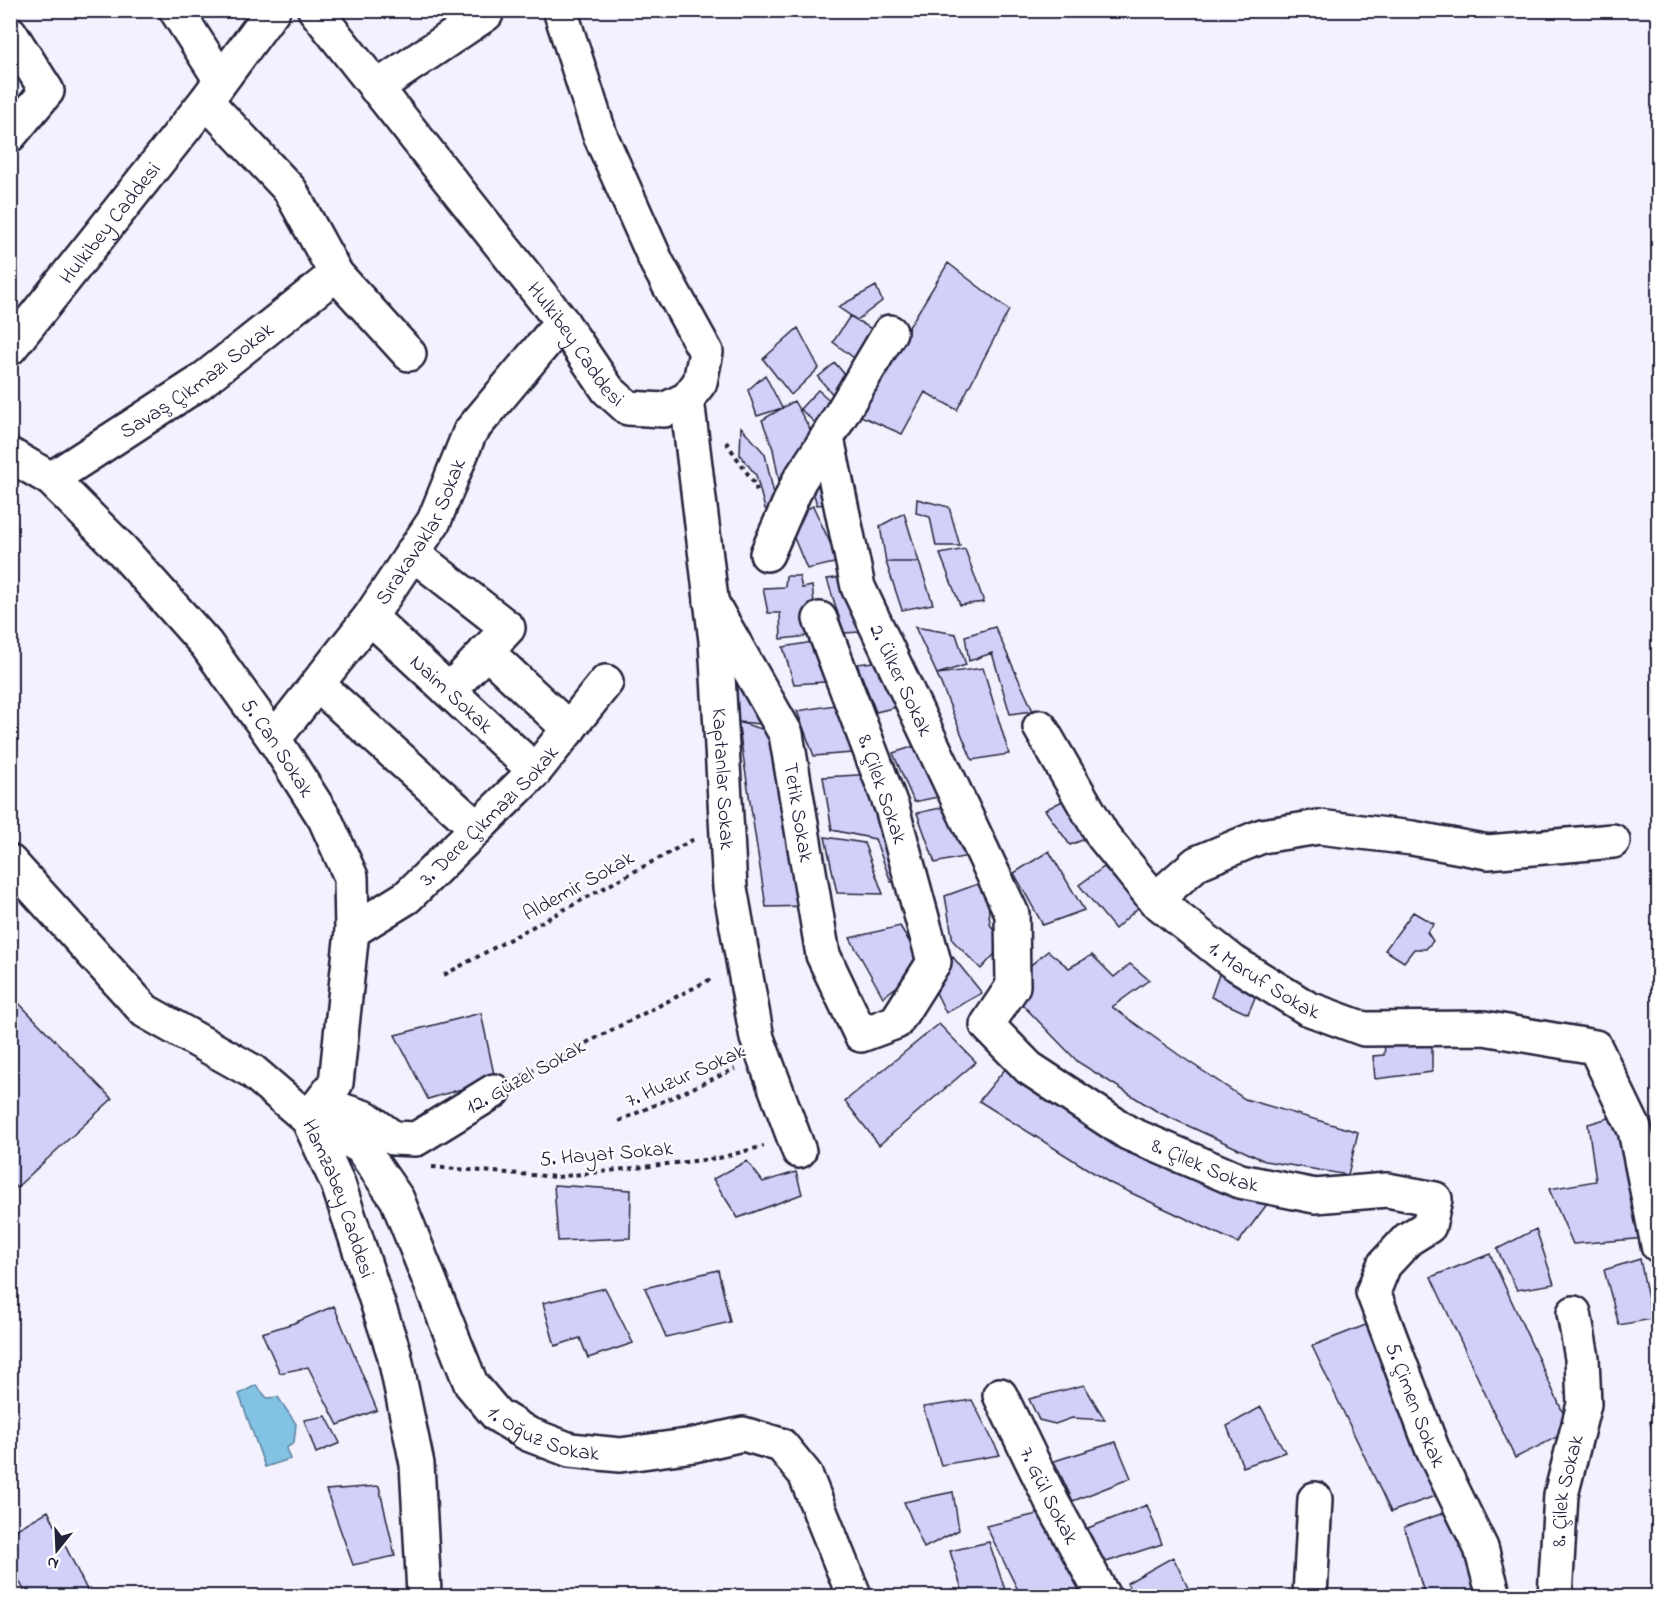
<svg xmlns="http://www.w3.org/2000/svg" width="1669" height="1607" font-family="'Indie Flower',sans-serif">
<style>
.water{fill:#82c2e3;stroke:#5c82a0;stroke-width:1.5}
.building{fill:#d2cff8;stroke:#22223b;stroke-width:1.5}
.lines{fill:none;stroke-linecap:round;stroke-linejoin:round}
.minor-casing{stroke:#22223b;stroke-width:38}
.major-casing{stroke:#22223b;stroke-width:38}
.path{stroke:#22223b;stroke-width:4;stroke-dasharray:4.5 4.5;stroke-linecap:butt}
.minor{stroke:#fff;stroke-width:33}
.major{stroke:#fff;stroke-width:33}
.labels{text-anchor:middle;stroke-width:4.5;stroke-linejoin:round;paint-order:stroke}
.street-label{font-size:21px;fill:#22223b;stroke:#fff}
</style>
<rect width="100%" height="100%" fill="#f2f1fd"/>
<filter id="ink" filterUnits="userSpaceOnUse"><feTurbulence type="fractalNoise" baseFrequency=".0167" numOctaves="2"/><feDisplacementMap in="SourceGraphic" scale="12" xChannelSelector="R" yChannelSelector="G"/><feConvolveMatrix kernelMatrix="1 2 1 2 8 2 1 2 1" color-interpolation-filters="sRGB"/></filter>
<g filter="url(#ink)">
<path class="water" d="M256,1385L267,1398L278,1397L296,1424L294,1443L286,1448L290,1459L265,1467L239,1394Z"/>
<path class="building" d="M948,263L1009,310L957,410L925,392L902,434L856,414Z
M876,286L882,301L857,320L838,307Z
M850,316L880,334L862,364L833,342Z
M798,328L819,368L791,395L763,359Z
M835,363L852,383L835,397L818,377Z
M765,375L782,408L757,416L748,390Z
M818,390L841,410L823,430L800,409Z
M794,401L810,429L804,461L782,496L773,449L762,420Z
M741,427L765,454L778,513L765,509L756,475L740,455Z
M830,471L838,503L817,505L808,474Z
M917,499L949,507L960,546H936L930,517L916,513Z
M813,506L839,562L807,569L786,519Z
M904,513L919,562H886L880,526Z
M965,549L984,602L960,605L940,554Z
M886,562H919L933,604L902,610Z
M786,576H799L802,588L812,586L818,635L781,639L780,613H768L763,588L785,587Z
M853,576L876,631L844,633L827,579Z
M915,627L956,634L966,665L937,674Z
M995,627L1033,711L1010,714L992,653L969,661L965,636Z
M824,640L840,681L794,684L783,647Z
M889,660L909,704L876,712L857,664Z
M983,668L1009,754L972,760L937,674Z
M733,674L773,725L738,722Z
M847,703L865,752L814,756L797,711Z
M738,722L779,734L810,906L766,907Z
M928,742L952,794L914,802L893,753Z
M875,774L910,881L891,882L875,839L832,830L823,777Z
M1068,798L1095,835L1070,845L1045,810Z
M954,805L977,854L935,863L917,813Z
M825,837L864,843L883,894L837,893Z
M1049,851L1084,910L1043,925L1014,873Z
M1104,867L1140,906L1115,929L1079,885Z
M986,881L990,924L1003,945L981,969L953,941L945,896Z
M1413,912L1434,924L1427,932L1433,941L1426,949H1414L1404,962L1385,950Z
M900,926L924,966L883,997L850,938Z
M1048,951L1069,968L1092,955L1114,977L1130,964L1149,980L1112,1007L1179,1055L1245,1099L1358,1132L1348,1175L1265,1161L1158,1112L1078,1062L1016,998L1020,974Z
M953,957L982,993L946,1013L930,980Z
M1222,966L1260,986L1248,1014L1211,997Z
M10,994L112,1099L16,1188L10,1180Z
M481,1013L495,1079L428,1099L395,1035Z
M939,1024L976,1062L879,1145L845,1101Z
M1386,1036L1432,1038V1072L1375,1079L1373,1056L1384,1055Z
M1010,1063L1268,1203L1238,1243L1110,1183L979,1101Z
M1619,1115L1647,1238L1573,1244L1549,1189L1596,1181L1588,1124Z
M747,1161L763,1182L796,1172L802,1194L738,1218L713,1179Z
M554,1185L631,1190L630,1238L558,1241Z
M1536,1229L1554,1284L1517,1290L1497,1249Z
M1490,1254L1571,1430L1515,1458L1431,1277Z
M1640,1259L1652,1319L1619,1325L1604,1270Z
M718,1270L730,1322L666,1337L645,1288Z
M605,1288L633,1343L588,1358L580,1338L555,1346L543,1303Z
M334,1306L377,1410L338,1425L308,1367L280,1373L262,1333L294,1323Z
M1376,1321L1446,1492L1391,1512L1312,1346Z
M1084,1385L1105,1420L1072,1418L1055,1424L1039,1420L1029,1399Z
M972,1400L1000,1455L941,1465L923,1407Z
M1261,1407L1285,1452L1243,1467L1227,1426Z
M326,1416L340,1443L316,1453L304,1420Z
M1658,1421V1457L1650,1422Z
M1116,1442L1131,1478L1073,1501L1054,1461Z
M379,1486L395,1556L353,1565L326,1490Z
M953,1492L959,1530L924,1548L904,1502Z
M1147,1505L1162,1544L1103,1563L1088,1528Z
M1455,1509L1487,1596H1425L1404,1527Z
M48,1511L90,1596H27L10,1563V1533Z
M1046,1512L1089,1596H1021L986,1526Z
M989,1542L1007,1596H964L950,1551Z
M1173,1557L1192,1596H1133L1127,1583Z"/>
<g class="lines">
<defs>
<g id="minor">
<path d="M176,10L221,80"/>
<path d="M10,33L47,91L10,135"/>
<path d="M376,88L486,14L487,10"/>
<path d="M206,101L290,190L336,274L409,354"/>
<path id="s1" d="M890,332L827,438L858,587L1012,914L1013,986L987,1025L1029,1068L1128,1133L1240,1181L1315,1196L1387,1190L1435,1199L1429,1226L1408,1239L1384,1265L1373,1292L1432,1448L1481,1548L1494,1596"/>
<path id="s2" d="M687,399L716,641L730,888L757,1038L799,1151"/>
<path id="s3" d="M10,455L51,479L122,550L206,644L274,739L325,819L351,877L352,931L336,1083L308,1119"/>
<path id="s4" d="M51,479L199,383L336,274"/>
<path d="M412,553L508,628L449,691"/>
<path d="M767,554L799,481L827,438"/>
<path id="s5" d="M711,602L786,734L823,955L861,1035L896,1022L934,962L892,808L820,619"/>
<path id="s6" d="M370,617L535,771"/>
<path d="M486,651L569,729"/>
<path d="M318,685L477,828"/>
<path id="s7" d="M1040,727L1103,836L1155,900L1233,962L1307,1008L1364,1029L1484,1028L1595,1047L1635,1130L1658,1245"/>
<path id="s8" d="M274,739L370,617L434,521L470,432L562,322"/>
<path d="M1155,900L1197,863L1262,836L1319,827L1412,838L1488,852L1613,841"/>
<path id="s9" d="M352,931L407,897L535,771L606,682"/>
<path id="s10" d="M308,1119L361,1147L397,1199L471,1384L497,1415L528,1434L570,1450L620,1455L694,1445L743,1434L781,1445L805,1474L854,1596"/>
<path d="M308,1119L332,1107L366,1118L393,1138L416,1139L494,1091"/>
<path id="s11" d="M1000,1395L1052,1502L1103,1596"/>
<path d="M1310,1596L1315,1499"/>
<path id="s12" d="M1555,1596L1561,1495L1584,1404L1582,1358L1574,1313"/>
</g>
<g id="major">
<path id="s13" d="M315,10L562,322L608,390L628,408L664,410L687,399L700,382L706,352L657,263L600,135L560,10"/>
<path id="s14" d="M10,348L206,101L273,10"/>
<path id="s15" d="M10,862L145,1011L252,1071L308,1119L338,1184L394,1353L417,1464L424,1593L422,1596"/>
</g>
</defs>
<use href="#minor" class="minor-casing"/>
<use href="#major" class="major-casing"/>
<path class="path" d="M726,442L756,486L757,494
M444,975L696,838
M522,1076L713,978
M619,1121L735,1069
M432,1167L557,1177L719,1158L764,1146"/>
<use href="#minor" class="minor"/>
<use href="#major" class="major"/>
</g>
</g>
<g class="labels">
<g class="street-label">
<text dy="7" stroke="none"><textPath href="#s14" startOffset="160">Hulkibey Caddesi</textPath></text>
<text dy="7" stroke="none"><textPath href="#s13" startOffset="424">Hulkibey Caddesi</textPath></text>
<text dy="7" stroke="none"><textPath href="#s4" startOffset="176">Savaş Çıkmazı Sokak</textPath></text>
<text dy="7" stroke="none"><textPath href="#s8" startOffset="255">Sırakavaklar Sokak</textPath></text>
<text dy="7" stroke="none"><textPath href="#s1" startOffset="378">2. Ülker Sokak</textPath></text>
<text dy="7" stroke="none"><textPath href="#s6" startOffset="112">Naim Sokak</textPath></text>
<text dy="7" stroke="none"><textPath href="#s3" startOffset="400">5. Can Sokak</textPath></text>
<text dy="7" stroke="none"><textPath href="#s2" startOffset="382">Kaptanlar Sokak</textPath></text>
<text transform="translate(883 789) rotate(71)" y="7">8. Çilek Sokak</text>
<text dy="7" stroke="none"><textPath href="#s5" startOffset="231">Tetik Sokak</textPath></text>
<text dy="7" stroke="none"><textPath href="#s9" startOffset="180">3. Dere Çıkmazı Sokak</textPath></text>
<text transform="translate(578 885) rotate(-29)" y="7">Aldemir Sokak</text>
<text dy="7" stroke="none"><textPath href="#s7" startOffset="344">1. Maruf Sokak</textPath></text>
<text transform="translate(685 1075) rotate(-24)" y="7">7. Huzur Sokak</text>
<text transform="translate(525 1076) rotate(-29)" y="7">12. Güzel Sokak</text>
<text transform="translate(606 1153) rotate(-5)" y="7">5. Hayat Sokak</text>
<text dy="7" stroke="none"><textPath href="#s1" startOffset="1018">8. Çilek Sokak</textPath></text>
<text dy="7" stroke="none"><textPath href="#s15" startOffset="483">Hamzabey Caddesi</textPath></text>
<text dy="7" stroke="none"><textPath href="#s1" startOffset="1491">5. Çimen Sokak</textPath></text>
<text dy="7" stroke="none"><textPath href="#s10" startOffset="414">1. Oğuz Sokak</textPath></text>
<text dy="7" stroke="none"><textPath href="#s12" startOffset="106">8. Çilek Sokak</textPath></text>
<text dy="7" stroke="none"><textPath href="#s11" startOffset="112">7. Gül Sokak</textPath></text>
</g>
</g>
<rect width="1669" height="1607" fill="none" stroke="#fff" stroke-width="36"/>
<rect x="18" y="18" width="1633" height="1571" fill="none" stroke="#22223b" stroke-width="2" filter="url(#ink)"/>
<g transform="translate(57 1550) rotate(198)" stroke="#ffffff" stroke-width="4.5" paint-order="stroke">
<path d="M0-4.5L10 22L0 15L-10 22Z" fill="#22223b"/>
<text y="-9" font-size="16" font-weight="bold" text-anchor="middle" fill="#22223b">N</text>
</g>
</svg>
